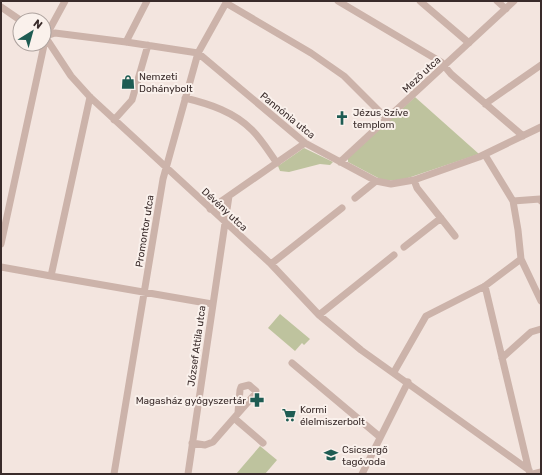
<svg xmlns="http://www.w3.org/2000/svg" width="542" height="475" font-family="Rubik,sans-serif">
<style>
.green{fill:#bec39e}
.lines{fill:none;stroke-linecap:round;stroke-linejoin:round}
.minor{stroke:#ccb3aa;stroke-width:7}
.labels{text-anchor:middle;stroke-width:4;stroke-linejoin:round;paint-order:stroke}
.street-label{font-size:10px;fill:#392b2a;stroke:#faf1ec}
.poi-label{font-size:10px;fill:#392b2a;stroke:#faf1ec;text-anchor:start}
</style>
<rect width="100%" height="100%" fill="#f3e5df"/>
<path class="green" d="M415,97L479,154L399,181L382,180L348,162V158Z
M304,148L333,162L330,165L320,164L289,172L280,171L278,166Z
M280,314L310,339L304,345L302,343L295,351L268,328Z
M260,446L277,460L265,474H236Z"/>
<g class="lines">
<path class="minor" d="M338,1L441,62L451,74L523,136
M420,1L469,43
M497,1L506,9
M226,3L311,53L344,76L387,119
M1,7L20,20
M44,35L71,76L90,97L271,264L319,315L361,350L529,470
M46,36L55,33L126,42L198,53L305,143L376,181L391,184L414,180L479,157L541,127
M126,42L147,1
M185,98C210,104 234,112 252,130C262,140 269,152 277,163
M485,104L541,65
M114,120L132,100L148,45
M485,155L513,201L518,230L521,259L541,301
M340,162L514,1
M414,180L417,188L455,236
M355,198L376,181
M513,201L540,199L541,201
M210,209L305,143
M1,244L46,36L65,1
M404,247L441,218
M271,264L342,208
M1,267L51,276L90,97
M51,276L212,304
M485,286L529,471
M319,315L394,255
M502,358L531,332L541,329
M292,363L380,437
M394,372L426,316L485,286L521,259
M234,418L255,394L256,391L249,385L241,387L240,390L238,413
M192,443L205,445L213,442L234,418L263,443
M114,474L163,179L198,53L227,1
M188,474L229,196
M362,474L408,382
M533,474L541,472"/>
</g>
<defs>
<symbol id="shop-bare" viewBox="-9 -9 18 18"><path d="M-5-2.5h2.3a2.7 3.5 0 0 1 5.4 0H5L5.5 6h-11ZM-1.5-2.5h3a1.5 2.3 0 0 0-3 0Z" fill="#1e5c53" stroke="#faf1ec" stroke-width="2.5" paint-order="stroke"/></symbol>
<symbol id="church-bare" viewBox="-9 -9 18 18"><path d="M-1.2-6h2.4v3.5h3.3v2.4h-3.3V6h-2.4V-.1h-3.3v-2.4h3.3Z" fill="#1e5c53" stroke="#faf1ec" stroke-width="2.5" paint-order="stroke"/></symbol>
<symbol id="pharmacy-bare" viewBox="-9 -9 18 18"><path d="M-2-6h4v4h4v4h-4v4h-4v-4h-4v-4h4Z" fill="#1e5c53" stroke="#faf1ec" stroke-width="2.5" paint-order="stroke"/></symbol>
<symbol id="supermarket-bare" viewBox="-9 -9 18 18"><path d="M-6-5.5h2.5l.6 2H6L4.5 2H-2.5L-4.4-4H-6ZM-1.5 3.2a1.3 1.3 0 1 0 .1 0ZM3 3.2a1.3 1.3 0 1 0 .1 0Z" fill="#1e5c53" stroke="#faf1ec" stroke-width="2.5" paint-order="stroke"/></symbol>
<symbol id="school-bare" viewBox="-9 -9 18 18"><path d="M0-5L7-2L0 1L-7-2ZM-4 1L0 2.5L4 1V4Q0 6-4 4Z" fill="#1e5c53" stroke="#faf1ec" stroke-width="2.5" paint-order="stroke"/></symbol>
</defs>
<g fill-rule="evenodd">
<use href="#shop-bare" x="118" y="72" width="20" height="20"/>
<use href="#church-bare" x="332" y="108" width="20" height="20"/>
<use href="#pharmacy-bare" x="247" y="390" width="20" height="20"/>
<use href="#supermarket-bare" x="279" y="405" width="20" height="20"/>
<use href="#school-bare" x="321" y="445" width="20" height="20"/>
</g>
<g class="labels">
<g class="street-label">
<text transform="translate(421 74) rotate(-43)" y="4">Mező utca</text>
<text transform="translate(288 115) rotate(39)" y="4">Pannónia utca</text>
<text transform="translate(225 209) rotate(43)" y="4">Dévény utca</text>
<text transform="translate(144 231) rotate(-81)" y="4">Promontor utca</text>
<text transform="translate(196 346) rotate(-82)" y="4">József Attila utca</text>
</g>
<g class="poi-label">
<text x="139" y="80">Nemzeti<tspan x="139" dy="12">Dohánybolt</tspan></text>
<text x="353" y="116">Jézus Szíve<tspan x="353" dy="12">templom</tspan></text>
<text x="246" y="404" text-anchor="end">Magasház gyógyszertár</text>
<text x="300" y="413">Kormi<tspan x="300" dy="12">élelmiszerbolt</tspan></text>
<text x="342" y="453">Csicsergő<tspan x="342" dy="12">tagóvoda</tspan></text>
</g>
</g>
<rect width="542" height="475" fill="none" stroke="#392b2a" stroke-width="4"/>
<g transform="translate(32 32) rotate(37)"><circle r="19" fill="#faf1ec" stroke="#ada29e"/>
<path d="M0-3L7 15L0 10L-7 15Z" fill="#1e5c53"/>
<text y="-6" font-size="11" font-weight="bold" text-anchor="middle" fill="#392b2a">N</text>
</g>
</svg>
